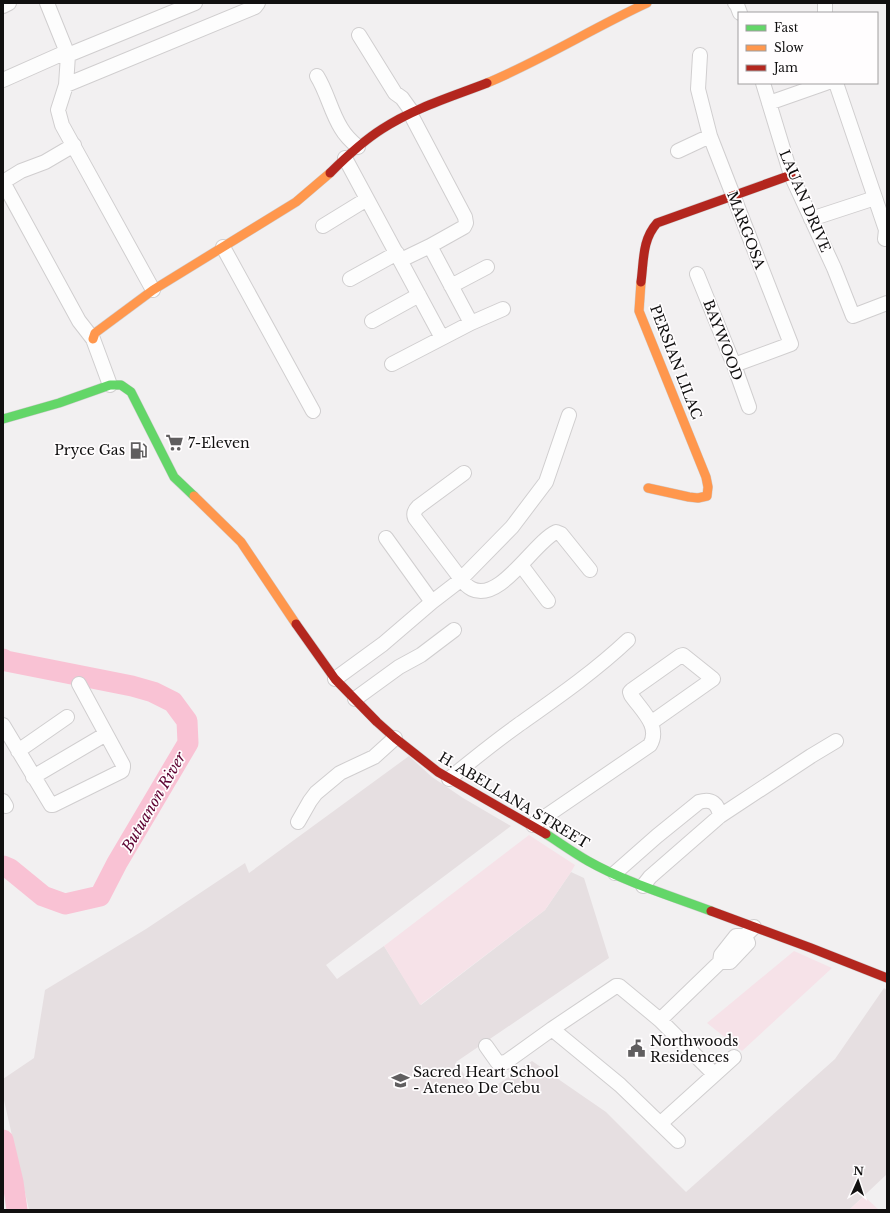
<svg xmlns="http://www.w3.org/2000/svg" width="890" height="1213" font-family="'Libre Baskerville',serif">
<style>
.built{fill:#e6dfe1}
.green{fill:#f6e2e8}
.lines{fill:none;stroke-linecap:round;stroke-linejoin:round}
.river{stroke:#f9c2d4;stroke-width:21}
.street-casing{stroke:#d0cecf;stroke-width:16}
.fast-casing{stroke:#d0cecf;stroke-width:10}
.slow-casing{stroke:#d0cecf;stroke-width:10}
.jam-casing{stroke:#d0cecf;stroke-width:10}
.street{stroke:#fdfdfd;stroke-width:14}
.fast{stroke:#63d668;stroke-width:9}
.slow{stroke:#ff974d;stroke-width:9}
.jam{stroke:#b3261e;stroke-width:9}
.labels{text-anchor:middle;stroke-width:3.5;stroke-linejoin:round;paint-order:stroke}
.street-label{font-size:14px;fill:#111010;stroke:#fffdfe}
.poi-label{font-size:14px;fill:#111010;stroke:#fffdfe;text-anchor:start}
.water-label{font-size:15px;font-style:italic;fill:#5e0332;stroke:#fffdfe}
</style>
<rect width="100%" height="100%" fill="#f2f0f1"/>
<path class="built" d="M409,756L432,777L463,798L511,826L326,965L337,979L384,946L421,1005L545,910L571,872L584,878L609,958L456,1062L479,1097L532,1061L606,1112L686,1192L835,1059L884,988L887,990V1174L849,1210H29L3,1096V1079L34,1058L45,990L146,929L245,863L249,873Z"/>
<path class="green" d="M529,835L575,865L571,872L545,910L420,1005L384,946Z
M794,951L832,968L742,1051L707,1023Z
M864,1196L879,1210H849Z"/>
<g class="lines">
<path class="river" d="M3,659L6,661L132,686L153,692L173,702L187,721L188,743L117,863L100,896L65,904L43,896L10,869L3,866
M3,1140L13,1182L17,1210"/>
<defs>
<path id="street" d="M47,3L68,55L66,85L58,110L62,125L153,290
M735,3L737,5L740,13
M825,3V13
M3,6L9,3
M359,35L395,93L402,98L412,112
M68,55L195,3
M700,55L698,89L710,136L791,344L734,365
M317,76C327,92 331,112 341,128C345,135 352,142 358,147
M3,80L66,52
M763,83L791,175L834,268L853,316L887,303
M836,83L886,230L885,239
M66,85L255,7L258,3
M769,103L826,83
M410,113L465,217L466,223L464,227L430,246L471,323
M74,145L45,162L21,171L3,182L79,321L93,339L110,385
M678,151L710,136
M345,158L442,338
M811,219L875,198
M323,226L367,199
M223,247L313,411
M401,260L430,246
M697,274L734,365L749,407
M350,279L397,253
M451,286L487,267
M372,321L419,295
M392,364L471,323L503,309
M464,473L418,507C415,510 413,513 415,518L461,579C464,583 468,587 472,589C500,603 534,542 556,532L561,534L590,570
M386,538L432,602
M521,565L548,601
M335,679L383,644L432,602L458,582L512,527L546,482L569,415
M355,699L399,667L421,655L454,630
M3,725L51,805H53L122,771L123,767V765L79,684
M18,751L67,717
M33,777L106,734
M449,779C471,761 493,743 517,726C555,699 594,672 628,640
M3,801L6,806
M298,822L310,801L316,793L340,773L374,757L395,738
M533,825L650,745C661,726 641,710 631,695L630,692L632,690L680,656L683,655L713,679L652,722
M615,873L657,836L699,802C712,798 718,804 720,816
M643,886L650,877L720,816L811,756L836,741
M720,962H730L748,943L745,936
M660,1020L720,962L721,955L736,936H745L754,927
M552,1029L620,1085L678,1141
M486,1046L498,1063L506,1062L552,1029L616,986H619L660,1020L714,1074
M661,1123L734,1057"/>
<path id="fast" d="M3,419L59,403L110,385H121L131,392L174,477L194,496
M546,834C560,843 574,853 588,861C625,882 671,896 711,911"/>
<path id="slow" d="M487,83C542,60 593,28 647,3
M641,282L639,311L706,477L708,487L707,496L698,498L689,497L648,488
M93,339L95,333L153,290L296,202L330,173
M194,496L241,542L296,624"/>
<path id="jam" d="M330,173C346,157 363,141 382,129C414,108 451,97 487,83
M641,282C644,260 642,240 657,223L791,175
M296,624L335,679L377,722L395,738L438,772L546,834
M711,911L811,948L887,978"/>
</defs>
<use href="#street" class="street-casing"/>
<use href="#fast" class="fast-casing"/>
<use href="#slow" class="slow-casing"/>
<use href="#jam" class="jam-casing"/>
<use href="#street" class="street"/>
<use href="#fast" class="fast"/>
<use href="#slow" class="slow"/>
<use href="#jam" class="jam"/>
</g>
<defs>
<symbol id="supermarket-bare" viewBox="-9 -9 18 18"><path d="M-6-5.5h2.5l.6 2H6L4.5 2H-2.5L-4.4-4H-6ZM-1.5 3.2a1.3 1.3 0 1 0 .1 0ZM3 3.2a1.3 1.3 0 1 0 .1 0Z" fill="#605e5f" stroke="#fffdfe" stroke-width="2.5" paint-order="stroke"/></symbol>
<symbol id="fuel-bare" viewBox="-9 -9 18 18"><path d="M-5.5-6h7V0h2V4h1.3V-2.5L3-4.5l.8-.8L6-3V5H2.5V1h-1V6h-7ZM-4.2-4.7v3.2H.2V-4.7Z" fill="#605e5f" stroke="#fffdfe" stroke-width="2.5" paint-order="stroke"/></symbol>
<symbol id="civic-bare" viewBox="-9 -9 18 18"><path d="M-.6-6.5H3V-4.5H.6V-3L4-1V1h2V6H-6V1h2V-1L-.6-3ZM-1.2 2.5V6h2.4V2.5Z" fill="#605e5f" stroke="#fffdfe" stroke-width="2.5" paint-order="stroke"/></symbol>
<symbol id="school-bare" viewBox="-9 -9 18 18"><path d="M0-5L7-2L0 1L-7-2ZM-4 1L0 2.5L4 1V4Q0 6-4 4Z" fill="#605e5f" stroke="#fffdfe" stroke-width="2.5" paint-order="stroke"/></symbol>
</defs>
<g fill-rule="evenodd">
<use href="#supermarket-bare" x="162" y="430" width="25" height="25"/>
<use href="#fuel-bare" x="126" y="438" width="25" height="25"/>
<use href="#civic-bare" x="624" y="1036" width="25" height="25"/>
<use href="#school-bare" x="388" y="1068" width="25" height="25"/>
</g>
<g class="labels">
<g class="street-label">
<text transform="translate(805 201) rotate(67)" y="5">LAUAN DRIVE</text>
<text transform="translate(746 230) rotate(69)" y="5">MARGOSA</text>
<text transform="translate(723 340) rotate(69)" y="5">BAYWOOD</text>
<text transform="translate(676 362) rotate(69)" y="5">PERSIAN LILAC</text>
<text transform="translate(514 800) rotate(31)" y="5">H. ABELLANA STREET</text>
</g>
<g class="poi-label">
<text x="188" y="448">7-Eleven</text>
<text x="125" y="455" text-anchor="end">Pryce Gas</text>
<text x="650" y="1046">Northwoods<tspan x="650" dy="16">Residences</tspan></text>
<text x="413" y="1077">Sacred Heart School<tspan x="413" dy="16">- Ateneo De Cebu</tspan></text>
</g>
<g class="water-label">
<text transform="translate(154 802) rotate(-60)" y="5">Butuanon River</text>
</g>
</g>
<rect width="890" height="1213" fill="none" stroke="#111010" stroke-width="8"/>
<rect x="738" y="12" width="140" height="72" fill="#fffdfe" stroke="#a09e9f"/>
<rect x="746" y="25" width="20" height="6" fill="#63d668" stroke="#a09e9f"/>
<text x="774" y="32" font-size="12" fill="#111010">Fast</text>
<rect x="746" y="45" width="20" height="6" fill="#ff974d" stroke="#a09e9f"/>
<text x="774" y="52" font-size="12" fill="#111010">Slow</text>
<rect x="746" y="65" width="20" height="6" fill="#b3261e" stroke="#a09e9f"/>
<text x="774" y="72" font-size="12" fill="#111010">Jam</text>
<g transform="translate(858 1181) rotate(3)" stroke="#fffdfe" stroke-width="3" paint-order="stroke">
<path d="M0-3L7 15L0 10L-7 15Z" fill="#111010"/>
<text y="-6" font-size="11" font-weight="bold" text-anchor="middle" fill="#111010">N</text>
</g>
</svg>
